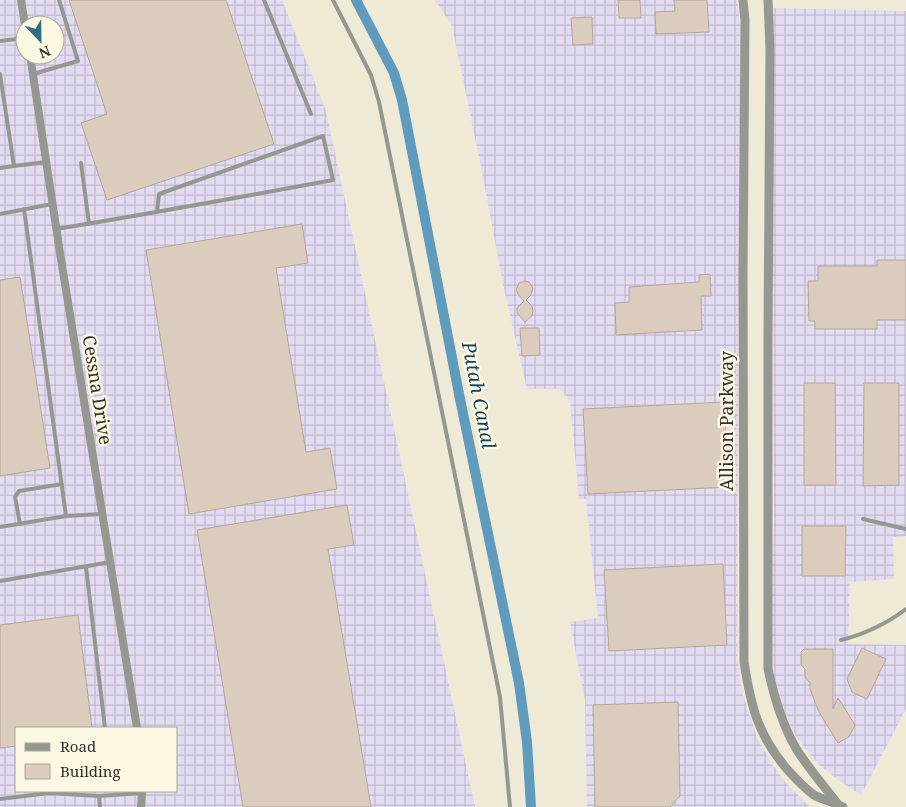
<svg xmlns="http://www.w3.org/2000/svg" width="906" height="807" font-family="'Noto Serif',serif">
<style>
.industrial{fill:url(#industrial-grid);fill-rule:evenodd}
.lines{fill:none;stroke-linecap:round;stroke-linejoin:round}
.canal{stroke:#5f9bbd;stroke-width:10}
.building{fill:#dbccbd;stroke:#b4a698}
.service{stroke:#959890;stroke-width:4}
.minor{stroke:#959890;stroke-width:8}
.tertiary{stroke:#959890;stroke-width:9}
.labels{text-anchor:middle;stroke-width:5;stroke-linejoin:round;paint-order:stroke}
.street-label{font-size:18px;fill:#312f28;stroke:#fbf7e3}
.water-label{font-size:19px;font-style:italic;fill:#0f4159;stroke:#fbf7e3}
</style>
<defs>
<pattern id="industrial-grid" width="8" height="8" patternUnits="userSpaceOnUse" patternTransform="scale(1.25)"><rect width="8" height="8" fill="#e2dbf1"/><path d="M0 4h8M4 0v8" fill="none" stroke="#c2bccf"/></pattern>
</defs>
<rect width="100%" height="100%" fill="#eeead6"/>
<path class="industrial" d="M0,0H282L326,111L475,807H0ZM25,25H55V55H25ZM16,728H176V791H16Z
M435,0H737L740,20V77L737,657L742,692L757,737L772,764L785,782L810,807H587L585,701L570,622L598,618L586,499H579L570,401L560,389H527L503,284L482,172L452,26Z
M772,8L906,11V536L893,537L894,579L850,582L848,644L906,645V709L861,795L841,782L817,763L796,737L779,701L774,679L771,619L774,522Z"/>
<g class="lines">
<path class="canal" d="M356,0L394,73L402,100L460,399L519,683L527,742L531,807"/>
</g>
<path class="building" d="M69,0H226L274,144L107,200L81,123L107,114Z
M618,0H640L641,18H619Z
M674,0H707L709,32L656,34L655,12L675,11Z
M592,17L593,44L573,45L571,18Z
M302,224L308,263L276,268L306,452L330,448L337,489L189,514L146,250Z
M877,260H906V320H877V329H815V321H809L808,281H818V266H877Z
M710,274L711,296H701L702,330L616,335L615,303L629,302V287L699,282V275Z
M20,277L50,468L0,476V280Z
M524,281L529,282L533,288L531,295L526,300L532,306L533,311L532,316L525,322L517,313V308L524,301L518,294L516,290L519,283Z
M520,328H539L540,355L522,356Z
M804,383H835L836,485H804Z
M864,383H899V485L863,486Z
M724,402L729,487L588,494L583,409Z
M347,505L354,545L328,549L371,807H243L197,530Z
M802,526H846L845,576H802Z
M723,564L727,645L609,651L604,570Z
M78,615L92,728H16V746L0,748V625Z
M862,648L886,659L867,699L852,692L847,679Z
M804,649H833V709L838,698L855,725L849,737L838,743L819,712L810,689V683L805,677V669L801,665V652Z
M678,702L680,796L670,807H595L593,705Z"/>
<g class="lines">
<path class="service" d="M264,0L311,114
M333,0L371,75L379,102L500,697L510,807
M0,41L25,38
M0,74L14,166L0,168
M33,74L78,61L59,0
M81,163L89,224
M14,166L46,162
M24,209L66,516L101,514
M0,214L52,204
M56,229C149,214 241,197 333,180L323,136L159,194L157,212
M863,519L906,529
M20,524L15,497L19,491L62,484
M0,527L66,516
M86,567L105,728
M0,581L111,562
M841,640C865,634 886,624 906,609
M99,796L100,807
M0,799L49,793L99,796L142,793"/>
<path class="minor" d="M21,0L25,25
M30,55L60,253L137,728
M141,807L142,791"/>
<path class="tertiary" d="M743,0L745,20L743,272L744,662C751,706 757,733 786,768C795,778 804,788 814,795C823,800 834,802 843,807
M768,0L770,49L768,336V669C774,697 782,725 797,750C809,769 824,786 837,803"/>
</g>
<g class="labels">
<g class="street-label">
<text transform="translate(97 390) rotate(81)" y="6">Cessna Drive</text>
<text transform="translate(727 421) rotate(-90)" y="6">Allison Parkway</text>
</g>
<g class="water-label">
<text transform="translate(479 395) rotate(79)" y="7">Putah Canal</text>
</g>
</g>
<rect x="15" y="727" width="162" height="65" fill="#fbf7e3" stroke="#aaa798"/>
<rect x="25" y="743" width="25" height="8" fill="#959890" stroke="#aaa798"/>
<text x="60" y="752" font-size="15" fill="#312f28">Road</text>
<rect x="25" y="764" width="25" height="15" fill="#dbccbd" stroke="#aaa798"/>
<text x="60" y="777" font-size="15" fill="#312f28">Building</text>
<g transform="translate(40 40) rotate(158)"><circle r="24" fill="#fbf7e3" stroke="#aaa798"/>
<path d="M0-4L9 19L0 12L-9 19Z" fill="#2e6f82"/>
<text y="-8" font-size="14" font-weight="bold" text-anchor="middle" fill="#312f28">N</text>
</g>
</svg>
